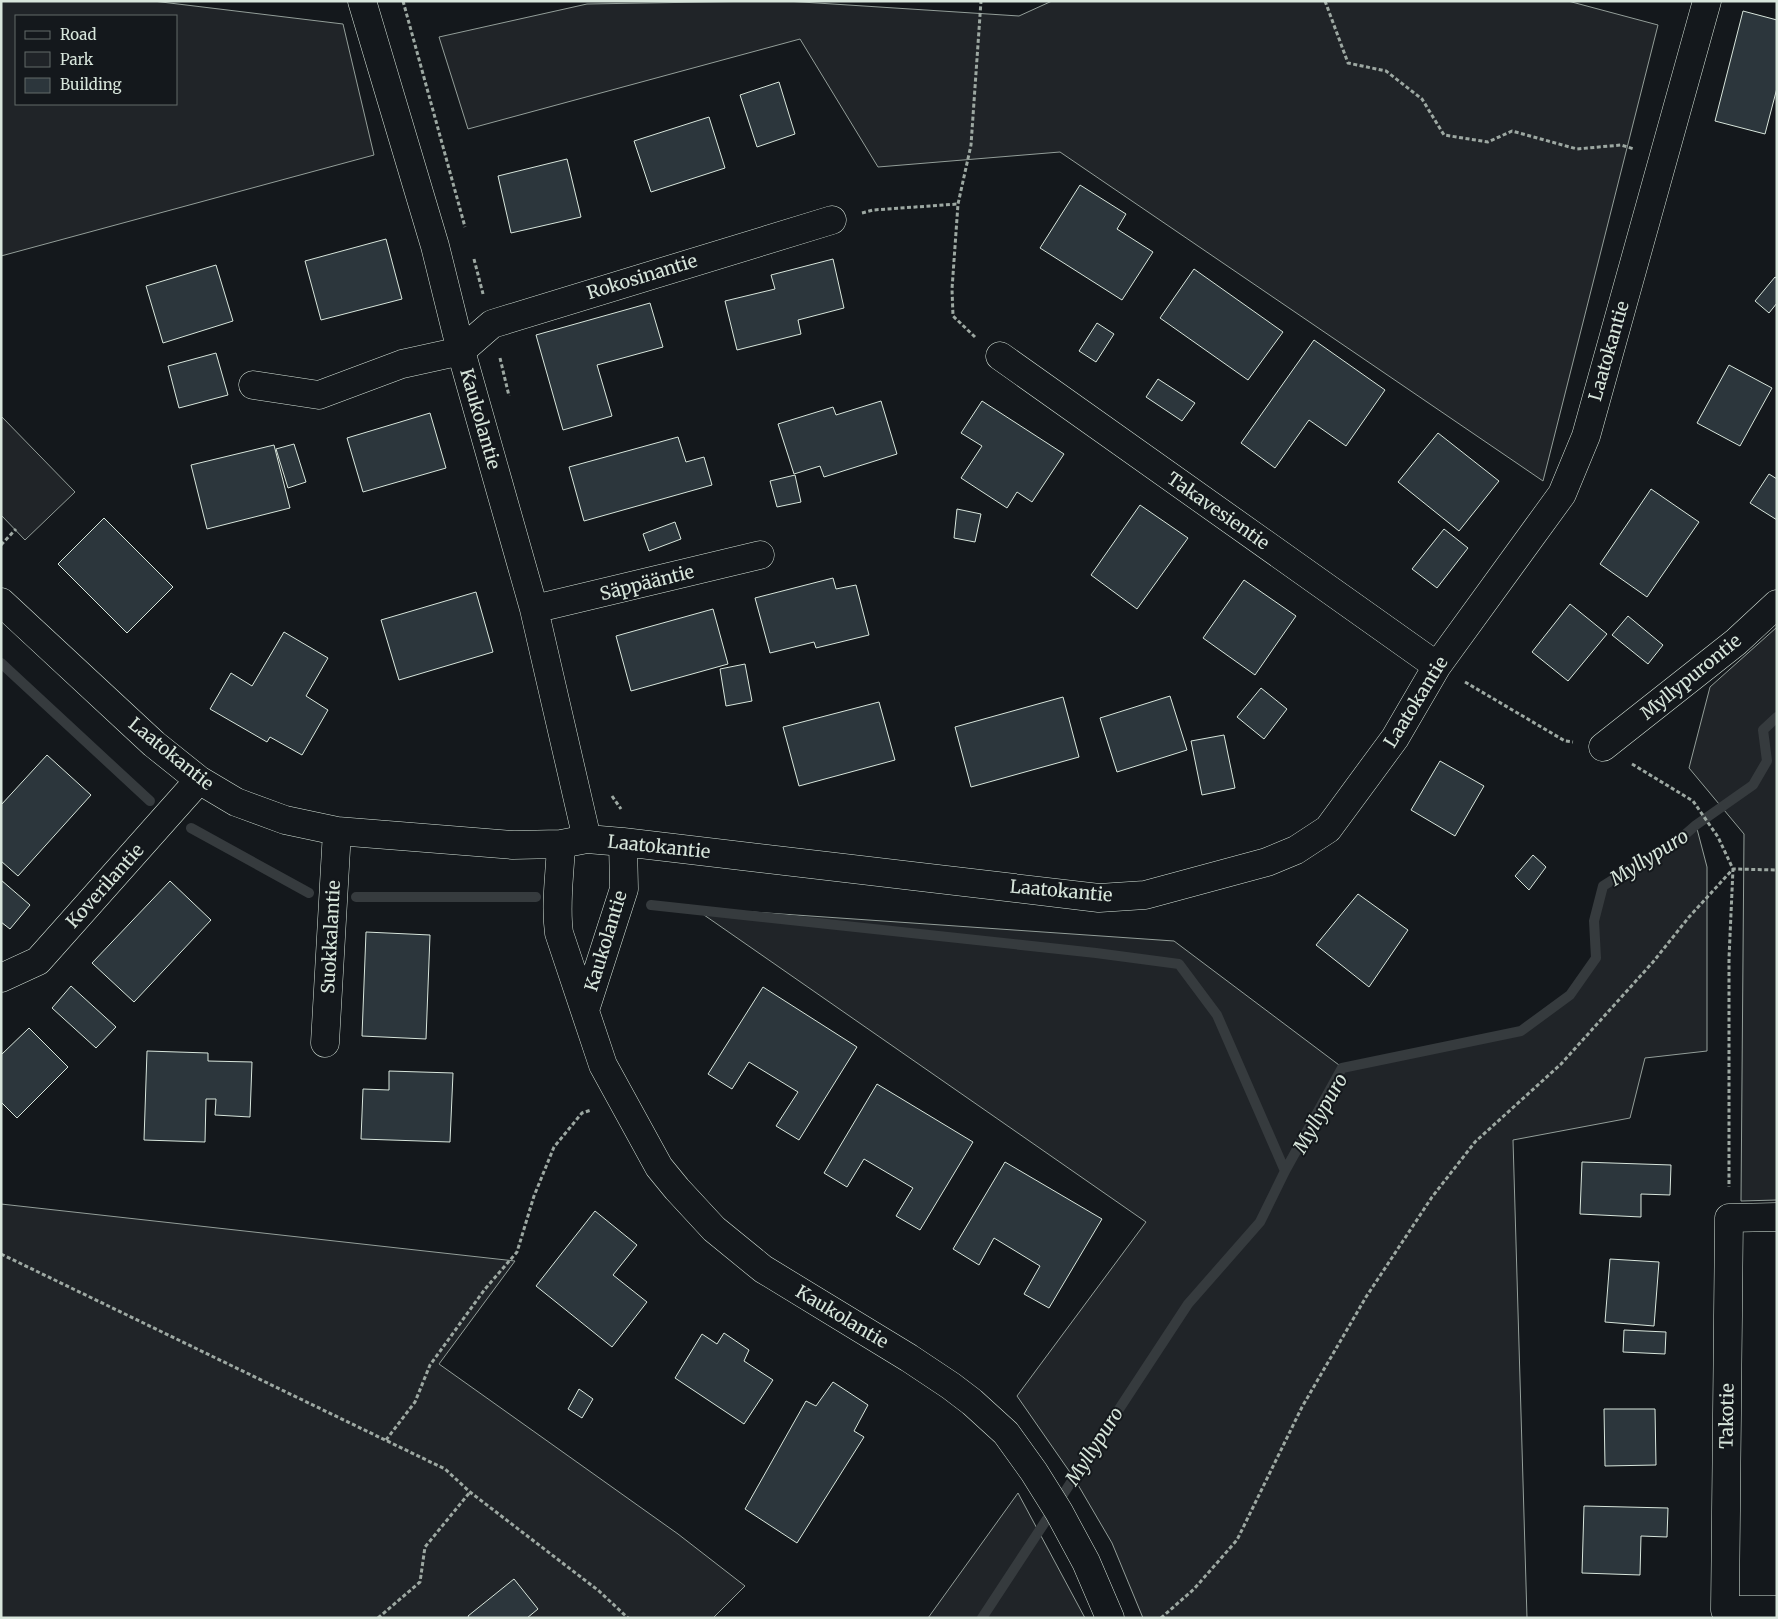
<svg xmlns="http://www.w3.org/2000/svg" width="1778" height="1619" font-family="Merriweather,serif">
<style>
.green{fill:#202428;stroke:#939e99;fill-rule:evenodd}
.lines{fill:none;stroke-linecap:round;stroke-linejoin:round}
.stream{stroke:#363b3e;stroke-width:10}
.building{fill:#2c363c;stroke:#d8e6dc}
.minor-casing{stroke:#d8e6dc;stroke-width:29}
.path{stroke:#9da8a2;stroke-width:3;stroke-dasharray:4 2.5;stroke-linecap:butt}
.minor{stroke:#14181c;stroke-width:28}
.labels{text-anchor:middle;stroke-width:4;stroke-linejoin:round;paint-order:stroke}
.street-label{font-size:18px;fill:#d8e6dc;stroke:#14181c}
.water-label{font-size:19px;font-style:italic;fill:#d8e6dc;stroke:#14181c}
</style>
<rect width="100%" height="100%" fill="#14181c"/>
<path class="green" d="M1,1H153L343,24L374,155L1,256ZM176,16V104H16V16Z
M763,1H786L1019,16L1052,1H1568L1658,25L1543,481L1060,152L878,167L800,39L468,129L439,37L587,4Z
M1,416L75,492L25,540L1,515Z
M1777,627V1200L1741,1201L1744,834L1689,768L1710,687Z
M1696,825L1707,867V1051L1645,1058L1630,1118L1513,1140L1527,1618H1143L1112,1543L1074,1478L1017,1396L1146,1222L694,908L1174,941L1343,1068L1521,1031L1570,995L1596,959L1594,921L1603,886L1630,869L1673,845Z
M1,1204L515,1261L439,1364L678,1534L745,1586L713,1618H1Z
M1018,1493L1085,1618H928Z"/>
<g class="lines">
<path class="stream" d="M1,663L150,801
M191,828L309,893
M356,897H536
M651,905L1096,953L1179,964L1217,1015L1285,1171
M982,1618L1188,1304L1260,1222L1285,1171L1342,1068L1521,1031L1570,995L1596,958L1594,921L1603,886L1630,869L1673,845L1696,825L1753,785L1767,761L1763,730L1777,717"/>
</g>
<path class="building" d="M1743,11L1777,20V88L1765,134L1715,121Z
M779,82L795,134L757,147L740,95Z
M709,117L725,168L651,192L634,141Z
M567,159L581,217L511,233L498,176Z
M1080,185L1126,214L1117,229L1153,252L1122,300L1040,248Z
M386,239L402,299L321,320L305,261Z
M833,259L844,308L798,320L801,334L737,350L725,301L775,289L771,275Z
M216,265L233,321L163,343L146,286Z
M1194,269L1283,332L1248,380L1160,318Z
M1775,277L1777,278V303L1769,313L1755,301Z
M650,303L663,347L597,365L612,416L563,430L536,335Z
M1097,323L1114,334L1096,362L1079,351Z
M1314,340L1385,390L1346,446L1309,420L1275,468L1241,443Z
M216,353L228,395L179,408L168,366Z
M1729,365L1772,388L1740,446L1697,423Z
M1158,379L1195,403L1182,421L1146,397Z
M881,401L897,454L824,477L820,466L794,474L778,424L833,407L836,415Z
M982,401L1064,454L1032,502L1017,492L1007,508L961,478L982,446L961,433Z
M430,413L446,468L363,492L347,438Z
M1438,433L1499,481L1459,531L1398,482Z
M678,437L686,462L704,457L712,485L584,521L569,467Z
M294,444L306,482L288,488L276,449Z
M274,445L290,508L207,529L191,465Z
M1769,474L1777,479V520L1750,503Z
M795,475L801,502L777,507L770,481Z
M1651,489L1699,522L1647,597L1600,564Z
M1140,505L1188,538L1137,609L1091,575Z
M957,509L981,514L975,542L954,538Z
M104,518L173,587L127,633L58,564Z
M675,522L681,539L649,551L643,534Z
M1444,529L1468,548L1437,588L1412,569Z
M833,578L836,589L856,585L869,635L816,648L814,642L770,653L755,598Z
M1244,580L1296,616L1255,675L1203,638Z
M476,592L493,652L399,680L381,620Z
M1570,604L1607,634L1568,681L1532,652Z
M713,609L728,664L631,691L616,636Z
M1628,616L1663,645L1648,664L1612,635Z
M284,632L328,658L306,696L328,710L302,755L270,737L267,742L210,709L231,673L252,686Z
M745,664L752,701L726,706L720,669Z
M1261,688L1287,709L1264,739L1237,717Z
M1170,696L1187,750L1117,772L1100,718Z
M1063,697L1079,757L971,787L955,727Z
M879,702L895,760L799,786L783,727Z
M1224,735L1235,788L1202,795L1191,741Z
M47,755L91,795L18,876L1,861V805Z
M1440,761L1484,786L1455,836L1411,810Z
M1533,855L1546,867L1529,890L1515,876Z
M1,880L30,905L10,929L1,922Z
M170,881L211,920L134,1002L92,963Z
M1358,894L1408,930L1369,987L1316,945Z
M366,932L430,935L426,1039L362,1036Z
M71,986L116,1027L96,1048L52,1008Z
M763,987L857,1047L799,1140L776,1126L798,1092L749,1062L732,1089L708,1074Z
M29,1028L68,1067L17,1118L1,1102V1055Z
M147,1051L208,1053V1061L252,1062L250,1117L215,1115L216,1099H206L205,1142L144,1140Z
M389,1071L453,1073L450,1142L361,1139L363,1089L389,1090Z
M877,1084L973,1142L920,1230L896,1216L913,1188L864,1159L847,1187L824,1173Z
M1005,1162L1102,1219L1049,1308L1024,1294L1040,1266L994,1238L979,1265L953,1249Z
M1582,1162L1671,1165L1670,1195L1641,1194V1217L1580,1214Z
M595,1211L637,1245L613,1275L647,1302L612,1347L536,1286Z
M1610,1259L1659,1262L1654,1326L1605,1322Z
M1624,1330L1666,1332L1665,1354L1623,1352Z
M724,1333L749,1350L744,1361L773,1380L744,1424L675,1378L702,1334L717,1344Z
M833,1382L868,1405L854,1431L864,1437L797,1543L745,1509L806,1401L816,1406Z
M579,1389L593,1399L582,1418L568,1409Z
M1604,1409H1655L1656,1465L1605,1466Z
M1584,1506L1668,1508L1667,1537L1641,1536L1640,1575L1582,1573Z
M514,1579L538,1609L527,1618H469L468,1616Z"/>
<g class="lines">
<defs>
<path id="minor" d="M362,1L435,246L461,351L534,609L587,839
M1000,356L1437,666
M253,385L319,395L402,364L461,351L492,324L832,220
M1,602L154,744L199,780L236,802L285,820L337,831L513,845L561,844L587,839L623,842L1099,898L1145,895L1267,862L1296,850L1328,829L1395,738L1437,666L1562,494L1586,436L1707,1
M534,609L760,555
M1603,747L1736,642L1777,604
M561,844C560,874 555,904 559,933L603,1065L659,1167L677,1189L714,1229L763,1269L909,1358L951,1386L972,1402L1006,1433L1034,1472L1059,1512L1086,1562L1110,1618
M1,978L38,961L199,780
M585,1010L624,889L623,842
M325,1043L337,831
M1777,1217L1729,1218L1725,1610H1777"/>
</defs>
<use href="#minor" class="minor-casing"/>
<path class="path" d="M403,1L465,227
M1325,1L1348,63L1386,71L1422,99L1444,135L1488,142L1512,131L1577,149L1621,145L1634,149
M862,213L873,210L958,204
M474,259L483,294
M975,337L953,316L952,289L958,204L971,145L981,1
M500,358L509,396
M1,545L16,529
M1465,682L1565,741L1573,742
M1632,764L1693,801L1718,837L1733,869L1729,958V1187
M612,796L621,809
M1,1254L445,1469L470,1492L599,1591L628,1618
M386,1440L415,1402L430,1365L485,1289L517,1252L534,1196L554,1147L582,1113L591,1110
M378,1618L420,1582L425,1547L470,1492
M1161,1618L1194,1589L1237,1540L1302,1407L1366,1297L1432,1197L1475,1142L1561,1064L1653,962L1689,917L1733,869L1777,870"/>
<use href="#minor" class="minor"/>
</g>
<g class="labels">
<g class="street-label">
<text transform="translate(642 277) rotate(-17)" y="6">Rokosinantie</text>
<text transform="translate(1609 351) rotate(-74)" y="6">Laatokantie</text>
<text transform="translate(480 419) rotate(74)" y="6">Kaukolantie</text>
<text transform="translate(1218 511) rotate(35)" y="6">Takavesientie</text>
<text transform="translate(647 583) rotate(-14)" y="6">Säppääntie</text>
<text transform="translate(1691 677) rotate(-39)" y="6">Myllypurontie</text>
<text transform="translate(1416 702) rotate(-58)" y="6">Laatokantie</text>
<text transform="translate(171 754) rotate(39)" y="6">Laatokantie</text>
<text transform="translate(659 847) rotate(6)" y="6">Laatokantie</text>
<text transform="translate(105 886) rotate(-48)" y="6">Koverilantie</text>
<text transform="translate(1061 891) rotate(5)" y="6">Laatokantie</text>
<text transform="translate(331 937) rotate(-87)" y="6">Suokkalantie</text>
<text transform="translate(606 941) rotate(-73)" y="6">Kaukolantie</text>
<text transform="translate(842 1317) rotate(31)" y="6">Kaukolantie</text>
<text transform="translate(1727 1416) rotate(-89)" y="6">Takotie</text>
</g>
<g class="water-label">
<text transform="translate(1649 857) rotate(-32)" y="7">Myllypuro</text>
<text transform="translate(1320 1113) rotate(-60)" y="7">Myllypuro</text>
<text transform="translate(1094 1446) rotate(-57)" y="7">Myllypuro</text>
</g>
</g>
<rect width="1778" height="1619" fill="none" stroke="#d8e6dc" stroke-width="5"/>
<rect x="15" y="15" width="162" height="90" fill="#14181c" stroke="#626a69"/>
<rect x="25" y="31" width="25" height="8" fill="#14181c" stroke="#626a69"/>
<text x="60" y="40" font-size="15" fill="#d8e6dc">Road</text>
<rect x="25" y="52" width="25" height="15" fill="#202428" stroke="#626a69"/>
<text x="60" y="65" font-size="15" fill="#d8e6dc">Park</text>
<rect x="25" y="78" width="25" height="15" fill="#2c363c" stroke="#626a69"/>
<text x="60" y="90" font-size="15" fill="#d8e6dc">Building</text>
</svg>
